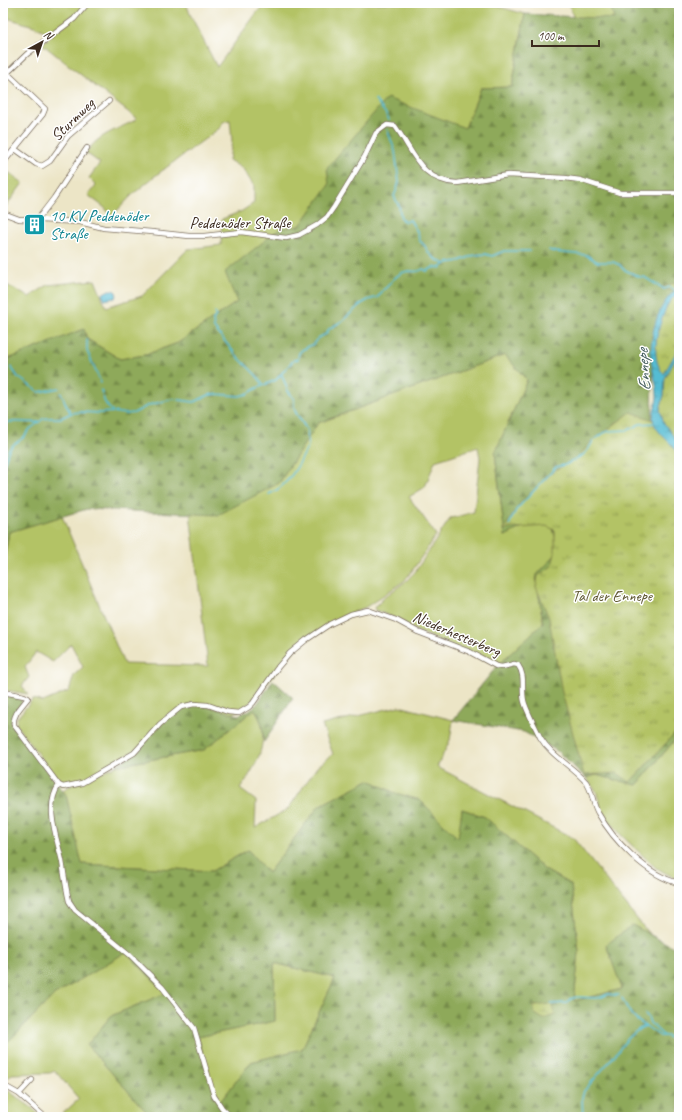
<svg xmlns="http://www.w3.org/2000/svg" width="682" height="1120" font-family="Caveat,sans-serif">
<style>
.grass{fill:#b3c365;stroke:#777642}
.forest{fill:url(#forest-firs);stroke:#646a3c;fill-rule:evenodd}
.wetland{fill:url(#wetland-marsh);stroke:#777642}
.park{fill:url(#park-tufts);stroke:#777642}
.water{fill:url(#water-ripples);stroke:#487378}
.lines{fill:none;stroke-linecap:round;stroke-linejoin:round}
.stream{stroke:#55bcd3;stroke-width:1.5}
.minor-casing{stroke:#796b59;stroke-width:6}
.minor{stroke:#fff;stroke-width:4.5}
.labels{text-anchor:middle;stroke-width:3;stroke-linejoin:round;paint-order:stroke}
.street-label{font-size:16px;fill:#3b2a1e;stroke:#fff}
.culture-label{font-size:16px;fill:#0d838f;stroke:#fff;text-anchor:start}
.park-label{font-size:16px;fill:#5f5833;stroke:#fff}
.water-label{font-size:17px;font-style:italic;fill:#445d5d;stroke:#fff}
</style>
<defs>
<pattern id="forest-firs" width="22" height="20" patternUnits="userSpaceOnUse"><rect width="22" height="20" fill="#8ea95a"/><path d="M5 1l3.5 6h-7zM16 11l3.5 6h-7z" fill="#758a4a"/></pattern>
<pattern id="wetland-marsh" width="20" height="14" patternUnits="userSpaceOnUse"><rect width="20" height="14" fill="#b3c365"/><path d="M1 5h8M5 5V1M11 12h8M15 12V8" fill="none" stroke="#939f53"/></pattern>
<pattern id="park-tufts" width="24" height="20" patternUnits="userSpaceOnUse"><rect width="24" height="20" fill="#b3c365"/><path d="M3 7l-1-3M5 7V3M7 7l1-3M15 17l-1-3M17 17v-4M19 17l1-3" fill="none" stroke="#939f53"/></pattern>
<pattern id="water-ripples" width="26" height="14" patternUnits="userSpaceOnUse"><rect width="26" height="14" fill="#55bcd3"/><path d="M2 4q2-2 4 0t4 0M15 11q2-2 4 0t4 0" fill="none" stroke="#4899ab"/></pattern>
</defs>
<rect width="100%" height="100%" fill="#fff"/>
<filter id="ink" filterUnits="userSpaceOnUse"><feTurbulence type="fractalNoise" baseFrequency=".025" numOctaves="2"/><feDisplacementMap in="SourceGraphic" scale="8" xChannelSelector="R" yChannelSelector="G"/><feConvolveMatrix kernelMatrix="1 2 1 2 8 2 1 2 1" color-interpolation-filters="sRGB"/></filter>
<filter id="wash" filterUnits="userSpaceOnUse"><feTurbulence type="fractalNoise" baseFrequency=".012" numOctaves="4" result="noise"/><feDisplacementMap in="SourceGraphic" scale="16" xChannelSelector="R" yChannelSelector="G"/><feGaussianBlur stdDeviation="0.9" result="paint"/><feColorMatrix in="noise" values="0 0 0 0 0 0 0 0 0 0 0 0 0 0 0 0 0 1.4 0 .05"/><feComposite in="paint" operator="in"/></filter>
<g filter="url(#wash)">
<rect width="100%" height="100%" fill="#ece5c6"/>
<path class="grass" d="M8,3H186L190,14L217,67L258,11L267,3H485L525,14L512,87L481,88L465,128L329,185L300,226L281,228L237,302L178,343L145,355L120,359L87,339L84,330L3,361V283L29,297L48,285L95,280L106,307L142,296L188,249L221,245L222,219L242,211L254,203V186L243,169L229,160L232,141L230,120L225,121L221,124V127L155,176L132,195L111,217L105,208L88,195L96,185L89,178L100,163L86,153C99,133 118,130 137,119L42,44L53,35L34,26L7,18L3,27V9Z
M569,3H610L614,19L573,17Z
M4,169L23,183L4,209L3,208V171Z
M505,355L527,380L495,453L505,536L549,513L559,551L536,576L543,623L498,665L419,632L397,619L375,610L376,606L386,596L405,582L415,572L451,517L452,518L474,512L480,458L478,447L435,461L425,487L409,497L436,535L412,571L404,581L366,607L351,613L304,639L252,701L238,711L133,752L82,782L65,785L60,783L16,725L17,718L33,699L43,702L69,691L74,675L83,667L71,644L53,662L36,652L25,667L29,677L22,686L28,694L3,690V566L9,532L62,516L124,664L208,666L190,513L218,514L279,483L318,423Z
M399,706L453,720L450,740L437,767L573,838L649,934L632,925L622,989L574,1001L579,952L571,885L545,870L485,817L462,809L459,839L420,800L395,793L369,780L319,806L268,873L248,850L212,871L81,864L66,795L63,790L66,788L115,766L204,750L255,708C257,714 261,720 262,726C266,751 253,770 240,789L256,801L255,828L288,809L317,767L333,754L322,725Z
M679,735V880L656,868L621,835L602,811L596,791L586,778L596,775L637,785Z
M126,952L166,993L111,1016L87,1045L151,1117H59L79,1099L55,1071L50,1073L12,1074L5,1080L3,1079V1047L53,996Z
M274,963L335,978L302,1049L251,1062L220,1102L215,1095L198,1037L275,1021Z
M3,1087L32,1108L41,1117H3Z"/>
<path class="forest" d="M610,3H679V294L653,370L652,419L679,456V735L637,785L596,775L586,778L557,751L524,732L453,720L498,665L543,623L536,576L559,551L549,513L505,536L495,453L527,380L505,355L318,423L279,483L218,515L87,509L9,532L3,566V361L84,329L87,339L120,359L145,355L178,343L237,302L225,272L281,228L300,226L329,185L327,168L387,98L465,128L481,88L512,87L525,14L614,19Z
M273,680L293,698L264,742L262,724L255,709L204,750L115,766L135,753L161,725L181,708L194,704L209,707L239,715L248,711L257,704Z
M3,694L19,697L22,700C22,710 9,714 12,725L66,795L82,864L212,871L248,850L268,873L319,806L369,780L395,793L420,800L458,838L462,809L485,817L545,870L571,885L579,952L574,1001L622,989L606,945L632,925L679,950V1117H151L87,1045L111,1016L166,993L126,952L53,996L3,1047ZM274,963L335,978L302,1049L251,1062L220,1102L215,1095L198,1037L275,1021Z"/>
<path class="wetland" d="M551,1004L555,1015L543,1019L534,1013V1006Z"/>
<path class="park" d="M679,281V729L630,782L617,773L584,775L562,692L549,618L536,587L538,576L552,566L555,553V530L546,526L504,529L520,503L555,470L578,458L590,443L631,412L656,421L660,404L653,360L655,336L666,304L675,291L661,288Z"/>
<path class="water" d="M679,288V292C675,296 670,300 667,306C659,324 648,358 664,374L679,347V353L665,378L664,395L660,410L664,423L679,444V454C673,444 657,433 654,423C651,415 657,404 657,396C657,383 652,372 651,359C650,335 657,302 679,288Z
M109,290H113L116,292L117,296L115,298L105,300L102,294Z"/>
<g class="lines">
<path class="stream" d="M375,100L387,115L389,120
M387,129L395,151L399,182L397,189L394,196L399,206L401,219L405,222L410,220L418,233L419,240L425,246L428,252L434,258L445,264
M549,250L555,252L586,255L598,262H613L620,265L623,269L640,277H644L664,289L670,287L676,291
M215,313L216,315L213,320L214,328L237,356L256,375L264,385
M87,340V351L101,383
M11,367L18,377L39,392L59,388
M101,390C103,399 105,405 112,411
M61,393C65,400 66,407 71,413
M3,423C15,420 26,423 39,422
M3,466L9,449L13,445L23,438L30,429L43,419L48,418H61L71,413L81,412L100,413L112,412L126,414L134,413L149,405L173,399L194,402L209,395L216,394L239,396L247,394L257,388L276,380L289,365L294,360L298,359L299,353L302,350L313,344L318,338L326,334L329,329L342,321L361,304L368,300L378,297L384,289L386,288C391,281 398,272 408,271C414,271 417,273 423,269L427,271L434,267L440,268L447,263L459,261L475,255L485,254L492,256L504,251H530
M269,494C288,487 300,463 308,446L307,430L296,413L294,408V399L288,391L282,375
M509,525L516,510L556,467L565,465L583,455L588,450L593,441L604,433L609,431L628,430L640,424L654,423
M622,998C630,1013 631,1018 646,1026
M551,1004L566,1003C576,991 590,1001 602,997C604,996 606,995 608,994L614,995H619
M645,1014L648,1017L650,1023L663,1035
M583,1117L582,1098L584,1091L619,1050C623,1043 637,1028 646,1026L660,1036H666L670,1038L679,1051"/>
</g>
</g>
<g filter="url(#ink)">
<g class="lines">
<defs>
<path id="minor" d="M3,77L27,54L74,19L88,3
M15,149L36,164L42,166L50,161L68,136L109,101
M3,163L43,114L45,109L8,74
M3,213L19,219L80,222L104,228L152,232L189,236H204L241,232L286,238L299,235L317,225L327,217L334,207L365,156L376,133L387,125L395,126C414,152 420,181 457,183L508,175L565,178L580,180L620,193H679
M37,220L54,198L87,148
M3,692L24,696L28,698C22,706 12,715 14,725L59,785
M59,785L63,787L82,783L134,753L160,724L181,707L194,704L208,705L228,712L239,713L249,707L253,703L278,667L290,653L306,640L330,624L351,614L368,610L396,620L418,632L470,652L496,666L502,667L514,664L518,665C526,676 521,688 524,701C526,710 536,728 540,737C551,756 572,766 586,782C593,791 592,803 598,813C613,840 647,876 679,883
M59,785C44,806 57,838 62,861C64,874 66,888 69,901L75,910L130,955L162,987L194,1028L214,1096L222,1108L231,1117
M3,1085L19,1094L45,1117
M19,1094L32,1080"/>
</defs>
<use href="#minor" class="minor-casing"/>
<use href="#minor" class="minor"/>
</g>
</g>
<defs>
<symbol id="building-square" viewBox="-11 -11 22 22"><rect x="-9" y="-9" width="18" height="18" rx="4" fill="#0f9aa8" stroke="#fff"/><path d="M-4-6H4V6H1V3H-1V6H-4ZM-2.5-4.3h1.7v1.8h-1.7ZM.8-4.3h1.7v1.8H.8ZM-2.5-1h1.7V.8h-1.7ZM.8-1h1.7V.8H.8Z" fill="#fff"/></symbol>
</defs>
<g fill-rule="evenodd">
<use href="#building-square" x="22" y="212" width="25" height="25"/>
</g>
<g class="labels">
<g class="street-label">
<text transform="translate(72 119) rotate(-44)" y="6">Sturmweg</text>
<text x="240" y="228">Peddenöder Straße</text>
<text transform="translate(457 633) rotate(23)" y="6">Niederhesterberg</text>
</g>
<g class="culture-label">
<text x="50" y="221">10 KV Peddenöder<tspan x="50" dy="18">Straße</tspan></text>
</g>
<g class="park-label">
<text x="612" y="601">Tal der Ennepe</text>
</g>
<g class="water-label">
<text transform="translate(643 370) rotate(-94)" y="6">Ennepe</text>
</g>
</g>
<rect width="682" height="1120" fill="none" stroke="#fff" stroke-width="16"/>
<g transform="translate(42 42) rotate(40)" stroke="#ffffff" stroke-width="3" paint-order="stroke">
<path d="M0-3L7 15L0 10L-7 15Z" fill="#3b2a1e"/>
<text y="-6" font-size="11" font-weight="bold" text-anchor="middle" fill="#3b2a1e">N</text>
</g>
<path d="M532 40v6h67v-6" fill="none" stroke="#3b2a1e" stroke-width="2"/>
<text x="538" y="40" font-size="12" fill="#3b2a1e" stroke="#ffffff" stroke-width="3" paint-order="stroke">100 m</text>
</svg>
